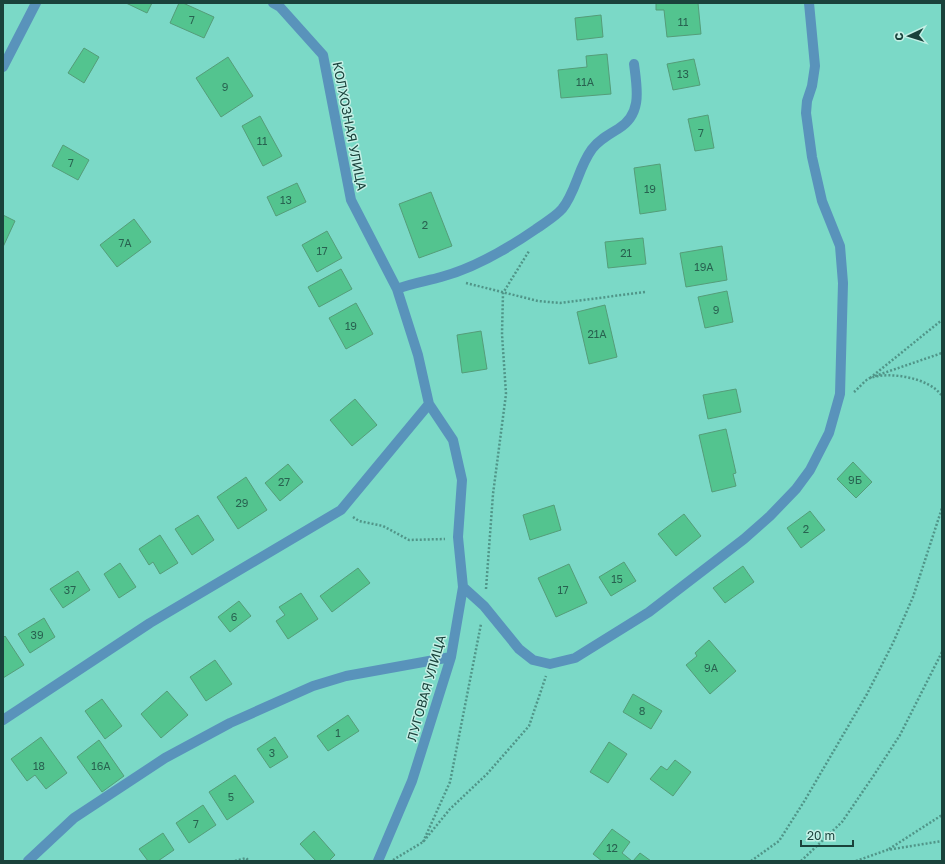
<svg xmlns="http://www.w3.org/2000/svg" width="945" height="864" font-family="'Golos Text',sans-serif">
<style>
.building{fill:#53c48f;stroke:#549d79}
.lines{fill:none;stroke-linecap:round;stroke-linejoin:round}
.path{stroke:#509588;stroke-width:2.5;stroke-dasharray:2 2;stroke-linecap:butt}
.minor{stroke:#5993bb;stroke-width:10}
.labels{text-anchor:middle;stroke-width:3;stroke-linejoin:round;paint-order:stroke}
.number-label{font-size:11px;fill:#286250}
.street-label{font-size:13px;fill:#1a423b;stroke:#c4f0e6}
</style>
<rect width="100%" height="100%" fill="#7bd9c7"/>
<path class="building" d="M126,3H152L147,13Z
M179,3H183L214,17L204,38L170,23Z
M656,3H698L701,34L667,37L664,10H656Z
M601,15L603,37L577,40L575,18Z
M84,48L99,57L84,83L68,73Z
M607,54L611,94L561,98L558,70L587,67L586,56Z
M228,57L253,96L221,117L196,78Z
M694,59L700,85L673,90L667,64Z
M708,115L714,148L695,151L688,119Z
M260,116L282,156L263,166L242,126Z
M63,145L89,160L78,180L52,166Z
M660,164L666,210L640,214L634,168Z
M297,183L306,202L276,216L267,197Z
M431,192L452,246L419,258L399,204Z
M3,215L15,221L3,247Z
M134,219L151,242L117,267L100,245Z
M327,231L342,258L317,272L302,245Z
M643,238L646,264L608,268L605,242Z
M722,246L727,280L686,287L680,253Z
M341,269L352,289L319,307L308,287Z
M727,291L733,322L705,328L698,297Z
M356,303L373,334L346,349L329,318Z
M605,305L617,357L589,364L577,312Z
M481,331L487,369L462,373L457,335Z
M736,389L741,412L708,419L703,395Z
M355,399L377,425L352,446L330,420Z
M726,429L736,473L733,474L736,486L712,492L699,435Z
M853,462L872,482L856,498L837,479Z
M288,464L303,482L280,501L265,483Z
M246,477L267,510L238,529L217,497Z
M554,505L561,530L530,540L523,515Z
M810,511L825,530L801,548L787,528Z
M684,514L701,536L676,556L658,534Z
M198,515L214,540L192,555L175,529Z
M160,535L178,563L160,574L153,562L149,565L139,549Z
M624,562L636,581L611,596L599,577Z
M120,563L136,587L119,598L104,574Z
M569,564L587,603L556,617L538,578Z
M743,566L754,582L725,603L713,588Z
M358,568L370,583L332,612L320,596Z
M78,571L90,590L63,608L50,589Z
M301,593L318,619L288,639L276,621L285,615L279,607Z
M239,601L251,616L230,632L218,617Z
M44,618L55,637L30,653L18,634Z
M5,636L24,665L3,678V638Z
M709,640L736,671L710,694L686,665L697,656L695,653Z
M215,660L232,684L206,701L190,677Z
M167,691L188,715L161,738L141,714Z
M633,694L662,711L651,729L623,712Z
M102,699L122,726L105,739L85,711Z
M348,715L359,731L328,751L317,736Z
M41,737L67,773L46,789L35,775L27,781L11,759Z
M275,737L288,757L270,768L257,749Z
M99,740L124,776L102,792L77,757Z
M609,742L627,754L608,783L590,772Z
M675,760L691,772L673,796L650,779L661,766L667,770Z
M235,775L254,802L227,820L209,792Z
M203,805L216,825L189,843L176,823Z
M612,829L630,842L622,853L632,861H602L593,854Z
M314,831L335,855L329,861H316L300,844Z
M163,833L174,850L158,861H148L139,849Z
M640,853L651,861H633Z"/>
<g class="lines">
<path class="path" d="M466,283L538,301L560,303L645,292
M875,376L942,353
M870,378L942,320
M854,392C859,388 865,380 870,378C890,371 930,378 942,396
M353,517L359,521L383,526L409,540L445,539
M486,589L493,494L506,394L502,334L503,293L529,251
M423,842L450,782L481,624
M889,849L942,815
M393,860L423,842L450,809L487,774L529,726L546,676
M235,861L246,858L249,861
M751,861L779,841L805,800L867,694L893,643L913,597L942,508
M801,861L842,822L874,775L900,735L942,652
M856,861L887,850L942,841"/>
<path class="minor" d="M273,3L280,7L323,55L351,200L397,289L418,355L429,404L453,440L462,480L458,537L463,587L451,657L412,781L378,861
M3,67L36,3
M397,289C412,283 427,281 441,277C475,268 507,249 536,229C544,223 555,217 562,209C576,192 578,168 592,149C599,140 608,135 618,129C643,114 637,88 634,64
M463,587L484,606L519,649L533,660L550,664L575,658L649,612L744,539L770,516L796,489L810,470L829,433L840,394L843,283L840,246L822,201L812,157L806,113L807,101L812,86L815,66L809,3
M3,720L150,623L341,510L429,404
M28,861L74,818L165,758L230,723L313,686L346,676L451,657"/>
</g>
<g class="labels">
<g class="number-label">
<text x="192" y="24">7</text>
<text x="683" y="26">11</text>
<text x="683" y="78">13</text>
<text x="585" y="86">11А</text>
<text x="225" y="91">9</text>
<text x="701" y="137">7</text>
<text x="262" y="145">11</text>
<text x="71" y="167">7</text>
<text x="650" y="193">19</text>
<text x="286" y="204">13</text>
<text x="425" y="229">2</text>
<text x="125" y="247">7А</text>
<text x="322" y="255">17</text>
<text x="626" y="257">21</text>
<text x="704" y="271">19А</text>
<text x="716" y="314">9</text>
<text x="351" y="330">19</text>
<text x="597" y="338">21А</text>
<text x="855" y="484">9Б</text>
<text x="284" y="486">27</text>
<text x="242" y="507">29</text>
<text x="806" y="533">2</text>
<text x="617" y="583">15</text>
<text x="70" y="594">37</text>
<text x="563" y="594">17</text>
<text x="234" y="621">6</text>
<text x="37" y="639">39</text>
<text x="711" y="672">9А</text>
<text x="642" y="715">8</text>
<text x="338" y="737">1</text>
<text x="272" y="757">3</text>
<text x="39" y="770">18</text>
<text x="101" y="770">16А</text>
<text x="231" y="801">5</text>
<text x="196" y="828">7</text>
<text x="612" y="852">12</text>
</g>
<g class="street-label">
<text transform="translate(350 126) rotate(79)" y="5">КОЛХОЗНАЯ УЛИЦА</text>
<text transform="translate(426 688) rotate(-74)" y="5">ЛУГОВАЯ УЛИЦА</text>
</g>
</g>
<rect width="945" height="864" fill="none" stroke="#1a423b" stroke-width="8"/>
<g transform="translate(909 36) rotate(266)" stroke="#c4f0e6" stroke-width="3" paint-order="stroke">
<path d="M0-3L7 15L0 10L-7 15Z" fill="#1a423b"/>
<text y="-6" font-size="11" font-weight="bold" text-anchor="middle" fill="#1a423b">С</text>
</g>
<path d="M801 840v6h52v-6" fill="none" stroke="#1a423b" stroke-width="2"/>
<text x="807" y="840" font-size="12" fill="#1a423b" stroke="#c4f0e6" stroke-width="3" paint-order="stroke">20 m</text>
</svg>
